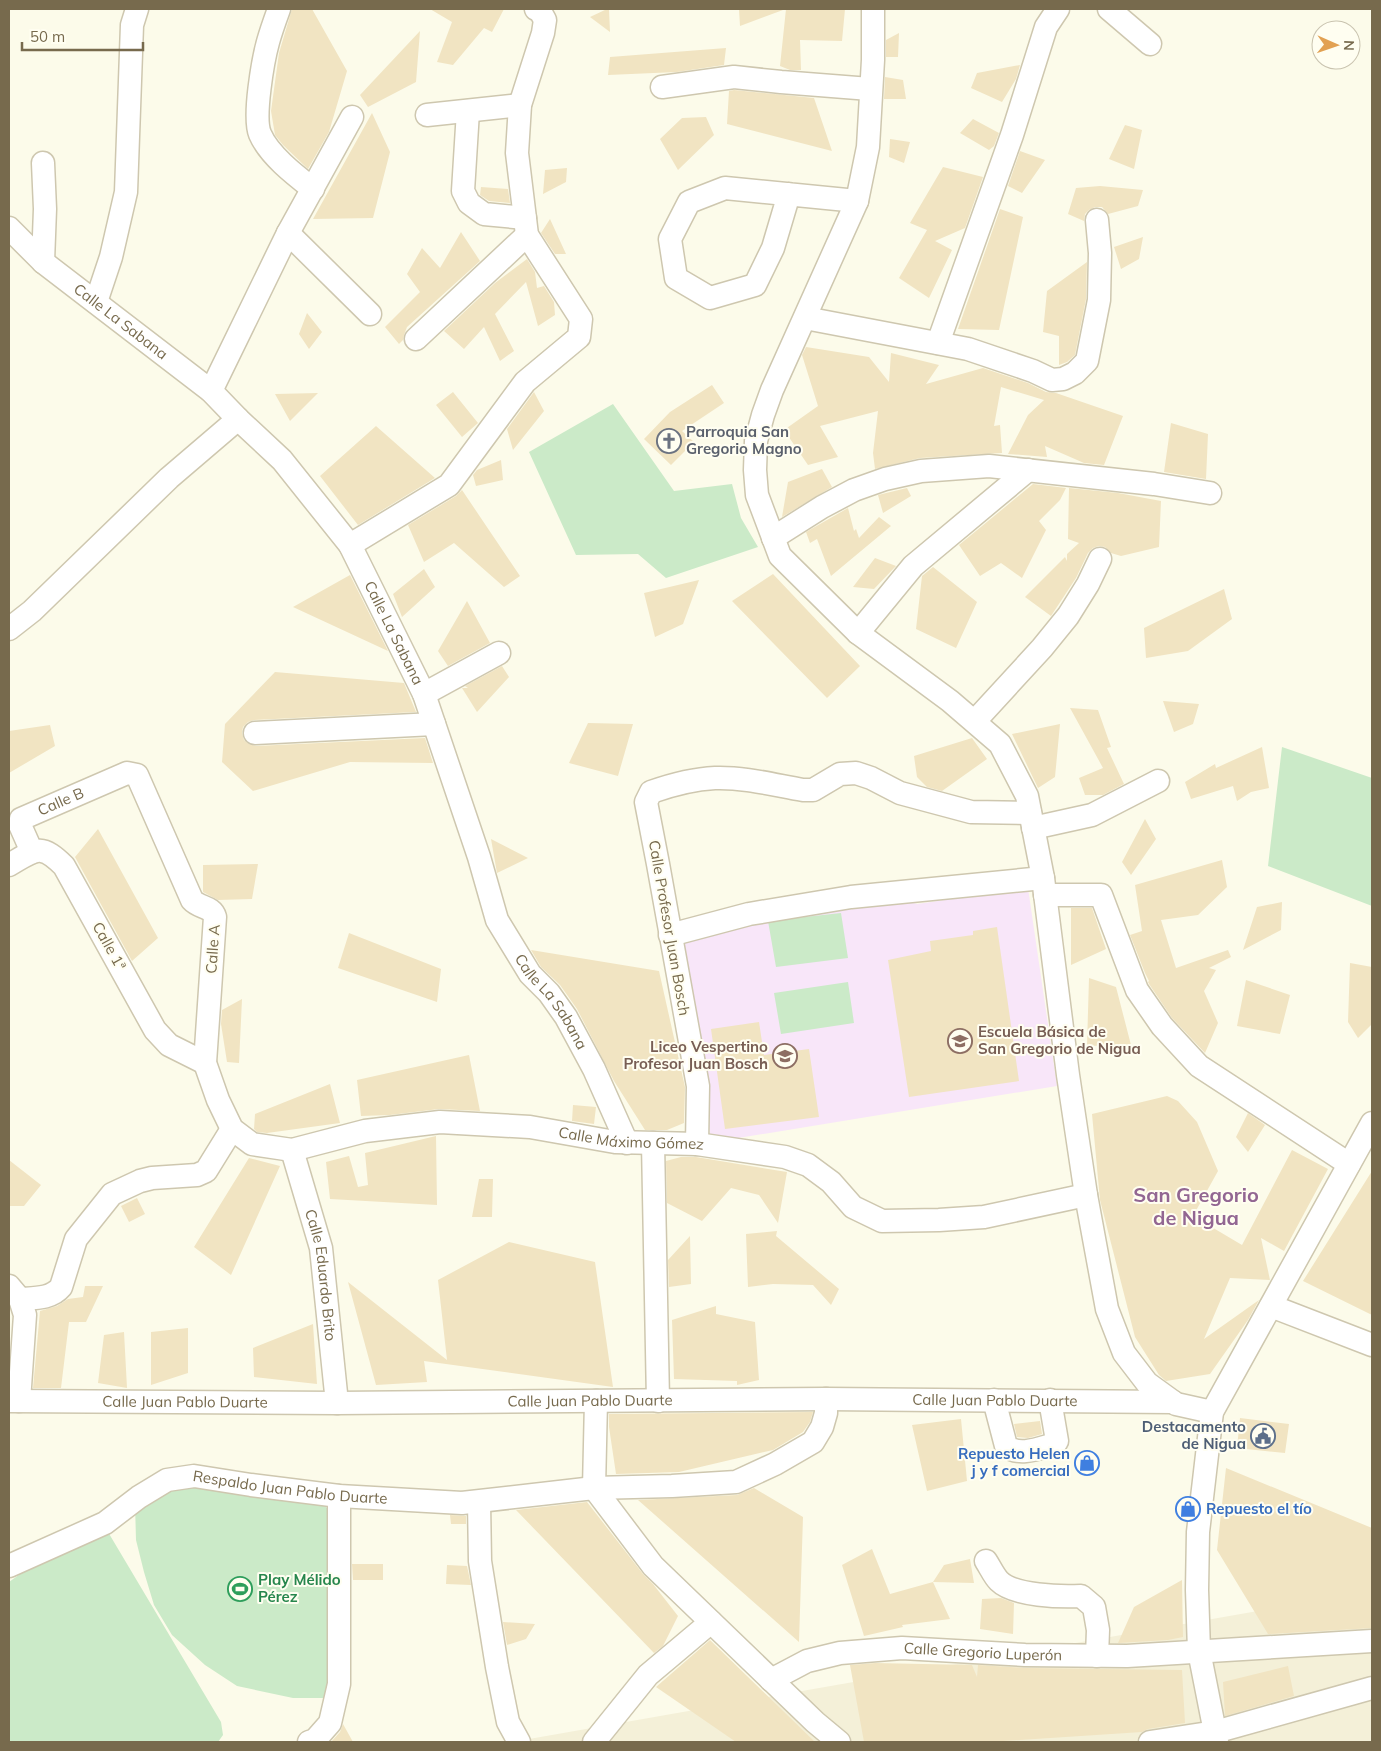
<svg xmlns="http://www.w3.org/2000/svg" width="1381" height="1751" font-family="Mulish,sans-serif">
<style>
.residential{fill:#f4f0d8}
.education{fill:#f8e6f9}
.green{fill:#cbeac8}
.building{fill:#f1e4c2}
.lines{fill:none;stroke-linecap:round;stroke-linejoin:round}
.minor-casing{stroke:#cec7af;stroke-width:25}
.minor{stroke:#fff;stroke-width:22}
.labels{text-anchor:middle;stroke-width:4;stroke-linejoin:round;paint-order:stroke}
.street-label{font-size:15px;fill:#776a4d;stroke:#fffef1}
.worship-label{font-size:15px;font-weight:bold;fill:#5b616d;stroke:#fffef1;text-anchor:start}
.education-label{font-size:15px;font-weight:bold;fill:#785e54;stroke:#fffef1;text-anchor:start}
.service-label{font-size:15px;font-weight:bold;fill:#4e5e75;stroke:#fffef1;text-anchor:end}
.shop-label{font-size:15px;font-weight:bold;fill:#366cbe;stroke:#fffef1;text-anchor:end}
.leisure-label{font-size:15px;font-weight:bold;fill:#27864d;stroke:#fffef1;text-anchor:start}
.district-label{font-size:20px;font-weight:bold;fill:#926692;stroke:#fffef1}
</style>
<rect width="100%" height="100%" fill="#fcfbea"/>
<path class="residential" d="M1372,1591V1742H512Z"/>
<path class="education" d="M1028,888L1057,1086L726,1140H711L681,948L686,937L759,919L905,900L917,904Z"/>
<path class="green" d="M613,404L674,491L732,484L741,518L758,547L666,578L638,554L576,555L529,452Z
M1282,747L1372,778V906L1268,866Z
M841,913L848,958L776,967L768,921Z
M848,982L854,1023L781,1034L774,993Z
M191,1480L318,1501L327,1508L332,1516L330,1667L326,1698H293L237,1686L205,1665L172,1635L154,1605L144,1572L136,1540L135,1504Z
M108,1532L221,1722L223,1735L218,1742H9V1582L30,1567Z"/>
<path class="building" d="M292,9H312L347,71L329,132L308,169L283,145L275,135L271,111L279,53Z
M430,9H504L492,32L484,28L453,65L437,62L452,22Z
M607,9H609L610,32L590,17Z
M739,9H783V10L740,26Z
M786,9H845L842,41L800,40L801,70H790L780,66Z
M420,31L416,82L368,107L360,95Z
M899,33L898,57H886V40Z
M726,48L724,65L677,72L608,75L610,57Z
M1020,65L1016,79L1002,102L971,88L977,73Z
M885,77L903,80L906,99H884Z
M734,90L814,98L832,151L727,124L729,91Z
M372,113L390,152L373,218L313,219Z
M706,117L714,135L678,170L660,139L682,118Z
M973,119L999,133L994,146L989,150L960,133Z
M1125,125L1142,130L1134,169L1109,159Z
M890,139L910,142L904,163L889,157Z
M1020,151L1045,160L1022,193L1008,186Z
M943,167L983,177L965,228L935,241L952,250L929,298L899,278L927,230L910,223Z
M567,168L566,182L543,194L545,170Z
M1100,186L1143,190L1138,206L1108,214L1102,207H1095L1089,210L1085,214L1084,221L1068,214L1076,188Z
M481,187L508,189L510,203L489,201L480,195Z
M1000,209L1023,217L999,330L958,329Z
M550,219L566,254H555L541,233Z
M461,232L480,261L407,327L404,335L403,340L399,344L385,327L420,292L407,274L422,248L440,268Z
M1143,237L1139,259L1121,269L1114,247Z
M527,259L535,272L537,288L544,286L554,302L555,315L538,326L526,282L495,314L514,351L500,361L484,327L464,349L444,331L495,283Z
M1087,262L1086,299L1075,355L1067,362L1059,365V336L1043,332L1047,291Z
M307,313L322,332L309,349L299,334Z
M806,347L869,357L889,382L891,353L939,365L926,384L983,368L1028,383L1046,392L1056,393L1123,416L1104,465L1084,463L1045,446L1047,457L1008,454L1028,415L1044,400L1001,387L994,426L1000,425L1002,453L920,458L875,469L873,453L878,411L820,426L838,457L808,465L784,430L818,406L802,355Z
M712,385L724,403L682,431L694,442L671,465L644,439L670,412Z
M453,392L478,423L462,437L436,405Z
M534,392L544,411L513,450L507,429Z
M318,393L290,421L275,394Z
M1171,423L1208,434L1206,479L1164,472Z
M376,426L435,478L358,525L320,476Z
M501,460L503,480L476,486L473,475L477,470Z
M822,469L832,487L782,517L788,482Z
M1033,484L1066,488L1060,500L1039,521L1046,530L1022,578L1001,563L980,576L959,545Z
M907,488L911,496L883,513L878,495Z
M1069,488L1118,493L1161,501L1159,547L1121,556L1111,553L1105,547L1099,546L1093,548L1088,553L1076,578L1051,616L1025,597L1065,557L1067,561V554L1079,543L1068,539Z
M462,490L520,576L504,587L454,543L424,562L408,525L456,496Z
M848,508L854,531L856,529L859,538L879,517L891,526L831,576L817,539L810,543L806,532Z
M875,558L896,566L874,589L853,587Z
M933,567L977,602L956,648L916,629L922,576Z
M424,569L435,587L402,617L393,594Z
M773,574L860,666L827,698L732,601Z
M350,575L388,651L293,607Z
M699,580L683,624L655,637L644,593Z
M1224,589L1232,619L1188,651L1146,658L1144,628Z
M467,601L490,643L448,666L438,651Z
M502,666L509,677L477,712L462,688H468L465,686Z
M275,672L404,683L416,712L254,720L248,722L243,727L242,733L244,740L249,744L256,746L425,738L433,763L350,762L253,791L222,762L225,724Z
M1163,701L1199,704L1193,724L1174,732Z
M1070,708L1098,710L1111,747L1107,748L1124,784L1103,795H1085L1079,778L1103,768Z
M588,723L633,724L618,776L569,763Z
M1060,724L1055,777L1038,788L1012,734Z
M50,725L55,746L9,773V731Z
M972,738L987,759L942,791L927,787L917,777L914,756Z
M1262,747L1269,788L1251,792L1237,801L1233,786L1191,799L1185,782L1215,764L1216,768Z
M1145,819L1156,839L1131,875L1122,862Z
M98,829L158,938L132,961L75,857Z
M491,839L528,858L497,873Z
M1222,860L1227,887L1198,915L1161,920L1176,968L1228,950L1231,957L1209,968L1216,970L1204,991L1218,1023L1205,1053L1172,1018L1149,984L1148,982L1149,981L1145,973L1130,935L1142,931L1135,885Z
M258,864L252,899L218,900L203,892V865Z
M1282,902L1281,930L1243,950L1257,907Z
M1071,908H1092L1106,949L1071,965Z
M997,927L1019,1081L909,1097L888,960L931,951L930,941L973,935V931Z
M349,933L441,969L437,1002L338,968Z
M531,950L659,971L685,1087L684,1123L667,1130H645L614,1081L577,1009L560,985L541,967Z
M1350,963L1372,967V1024L1358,1038L1348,1022Z
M1089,978L1116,987L1131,1045L1087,1046Z
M1246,980L1290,995L1280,1034L1237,1026Z
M242,999L239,1063L227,1062L221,1024L222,1010Z
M759,1022L764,1055L809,1049L819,1117L725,1129L711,1029Z
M469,1055L480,1111L439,1109L390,1115L361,1116L357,1080Z
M330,1084L340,1123L267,1133L257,1132L254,1129L255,1114Z
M1167,1096L1178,1101L1197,1122L1218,1171L1193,1216L1242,1245L1292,1150L1328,1169L1284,1251L1261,1238L1270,1280L1230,1278L1204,1339L1259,1300L1248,1320L1210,1374L1166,1381L1159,1375L1135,1337L1100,1200L1092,1114Z
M573,1105L596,1107L594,1124L572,1121Z
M1248,1113L1265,1125L1248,1152L1236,1137Z
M436,1136L437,1205L330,1199L326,1162L349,1156L358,1187L368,1185L365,1153Z
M681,1157H696L787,1172L778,1223L759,1195L731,1188L702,1221L667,1203L666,1161Z
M249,1158L280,1166L231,1275L194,1247Z
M9,1160L41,1185L24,1206H9Z
M1372,1171V1315L1303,1281Z
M479,1179H493L492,1217H472Z
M137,1198L145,1214L129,1222L121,1206Z
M777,1231L776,1236L839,1289L831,1305L813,1285L773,1284L748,1287L746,1234Z
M690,1236L691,1284L669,1287L668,1260Z
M509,1242L595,1262L613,1387L424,1361L427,1382L376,1385L348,1282L447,1360L438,1280Z
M85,1286H103L86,1322H69L61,1388H33L40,1311L57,1306L68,1299L83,1297Z
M716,1306V1314L755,1322L759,1380L737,1385V1381L674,1379L672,1320Z
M313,1324L317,1384L254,1377L253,1348Z
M188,1328V1373L151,1385V1332Z
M124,1332L127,1388L98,1383L104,1335Z
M813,1412L810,1422L803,1432L773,1450L679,1472L616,1474L609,1427V1414Z
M1240,1418L1289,1424L1285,1453L1237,1448Z
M961,1419L967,1481L927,1491L912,1425Z
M1040,1421L1042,1434L1028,1438L1017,1437L1014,1424Z
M1226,1468L1372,1528V1628L1268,1634L1217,1550Z
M754,1488L803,1517L799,1642L638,1500L737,1495Z
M587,1502L643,1574L653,1584L678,1616L663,1646L654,1653L516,1510Z
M450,1515L466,1516V1524H451Z
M872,1549L890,1594L933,1582L950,1619L902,1625L903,1627L864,1636L842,1565Z
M970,1559L974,1583L933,1582L944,1565Z
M352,1564H383V1580H353Z
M447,1565L467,1566L471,1585L446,1584Z
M1182,1580L1183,1637L1168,1640L1118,1643L1134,1607Z
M1001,1598L1014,1603L1013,1634L980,1629L982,1599Z
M503,1622L535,1624L526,1639L507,1645Z
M710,1640L815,1742H736L656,1687Z
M875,1663L972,1665L977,1677L978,1665L1025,1668L1182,1670L1185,1723L1148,1729L1142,1732L987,1742H864L850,1665Z
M1288,1666L1294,1696L1225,1716L1223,1682Z
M343,1724L353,1742H331L340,1732Z"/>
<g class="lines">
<defs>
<g id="minor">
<path d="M279,9C275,20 271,31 268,42C263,60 253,117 260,134C269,155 295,175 313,189"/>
<path d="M873,9V60L868,147L857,201L772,390L763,415L756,441L755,470L757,495L780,556L858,633L950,701L1000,744L1027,796L1043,878L1068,1075L1086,1195L1107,1309L1124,1353L1147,1383L1176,1404L1212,1412"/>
<path d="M1109,9L1150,44"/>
<path d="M662,87L734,77L781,82L870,89"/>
<path d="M468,111L463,191L469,203L484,214L525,218"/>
<path d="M427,115L520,105"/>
<path d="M789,194L773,248L755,285L710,298L676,278L670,239L689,202L725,188L857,201"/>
<path id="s1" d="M9,228L43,262L211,391L238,419L282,460L350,545L424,694L479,857L497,920L530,974L549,993L566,1017L594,1069L627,1143"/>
<path d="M288,233L370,314"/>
<path d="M43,262L45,209L43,163"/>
<path d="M96,302L111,257L126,192L132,25L137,9"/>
<path d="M805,318L968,349L1033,371L1052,380L1063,379L1075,373L1087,361L1099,300L1100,253L1097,220"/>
<path d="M416,339L527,235"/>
<path d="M938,343L1012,135L1046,27L1058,9"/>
<path d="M211,391L288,233L352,117"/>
<path d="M773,538L822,507L854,490L885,479L921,471L989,466L1154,484L1210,493"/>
<path d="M350,545L449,485L525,382L579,337L581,319L527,235L517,153L520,105L543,33L545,20L540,11L536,9"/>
<path d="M9,629L32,611L169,478L238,419"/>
<path d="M858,633L913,566L1028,470"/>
<path d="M424,694L499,653"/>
<path d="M975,721L1042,648L1068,616L1088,584L1100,559"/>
<path d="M255,733L434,724"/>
<path d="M1033,828L1092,815L1158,781"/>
<path id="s2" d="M32,852L20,825L21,819L127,773L137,775L192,900C199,908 212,906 215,917L205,1063L218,1100L232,1129L252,1144L292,1150L365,1131L440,1122L530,1127L615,1142L697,1144L785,1157L808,1165L831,1182L853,1207L882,1221L939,1220L984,1217L1086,1195"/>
<path d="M9,865C35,850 40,842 64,866L155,1030L169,1045L205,1063"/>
<path d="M1045,895H1101L1137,990L1162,1026L1199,1066L1349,1164"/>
<path d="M670,935L749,914L851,897L1043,878"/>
<path d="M653,1143L658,1401"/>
<path d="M697,1144L698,1086L658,864L646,802L651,792C671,785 693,779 715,778C744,777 774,785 803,790H813L840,774L856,773L871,778L900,793L971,812L1030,813"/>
<path id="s3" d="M292,1150L321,1248L337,1403"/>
<path d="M9,1286L20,1299L25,1315L19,1401"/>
<path d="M20,1299C35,1298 51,1299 61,1287L76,1239L112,1194L140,1181L152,1178L197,1175L206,1171L232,1129"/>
<path d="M1271,1306L1372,1345"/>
<path d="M994,1400L1006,1446C1019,1457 1040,1448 1055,1444L1057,1441L1050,1400"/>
<path id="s4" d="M9,1401L337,1403L826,1399L1173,1402"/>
<path d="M596,1401L594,1488L653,1566L815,1722L839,1742"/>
<path d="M479,1502L480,1561L497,1667L508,1722L519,1742"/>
<path d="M986,1561C990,1567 994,1576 999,1581C1014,1596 1061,1597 1081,1596L1094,1607L1098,1630L1097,1656"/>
<path id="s5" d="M9,1566L105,1523L139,1497L167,1480L194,1476L251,1485L339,1496L462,1503L594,1488L672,1486L736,1482L775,1464L813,1442L822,1427L826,1413V1399"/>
<path id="s6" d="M771,1680L807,1661L840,1653L902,1648L1025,1655L1127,1656L1372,1641"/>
<path d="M309,1742L315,1740L330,1723L339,1684V1496"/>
<path d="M594,1742L648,1675L711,1622"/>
<path d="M1150,1742L1215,1732L1372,1688"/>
<path d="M1217,1742L1199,1651L1197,1590L1198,1532L1212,1412L1372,1123"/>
</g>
</defs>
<use href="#minor" class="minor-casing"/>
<use href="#minor" class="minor"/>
</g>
<defs>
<symbol id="church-ring" viewBox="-11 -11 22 22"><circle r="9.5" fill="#fffef1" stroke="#6b7280" stroke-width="1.5"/><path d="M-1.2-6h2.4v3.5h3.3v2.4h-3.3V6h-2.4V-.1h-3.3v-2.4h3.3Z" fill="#6b7280"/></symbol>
<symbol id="school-ring" viewBox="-11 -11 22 22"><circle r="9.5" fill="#fffef1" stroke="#8d6e63" stroke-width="1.5"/><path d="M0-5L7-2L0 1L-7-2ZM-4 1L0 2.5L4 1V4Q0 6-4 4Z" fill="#8d6e63"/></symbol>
<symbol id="civic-ring" viewBox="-11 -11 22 22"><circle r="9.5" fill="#fffef1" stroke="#5c6f8a" stroke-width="1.5"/><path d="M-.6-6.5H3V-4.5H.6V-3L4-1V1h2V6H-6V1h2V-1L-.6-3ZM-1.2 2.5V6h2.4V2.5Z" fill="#5c6f8a"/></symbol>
<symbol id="shop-ring" viewBox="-11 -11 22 22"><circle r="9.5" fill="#fffef1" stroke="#3f7fe0" stroke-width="1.5"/><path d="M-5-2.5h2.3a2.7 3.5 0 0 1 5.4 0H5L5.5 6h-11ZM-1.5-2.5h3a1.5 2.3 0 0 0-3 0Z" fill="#3f7fe0"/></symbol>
<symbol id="stadium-ring" viewBox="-11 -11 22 22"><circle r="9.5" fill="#fffef1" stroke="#2e9e5b" stroke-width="1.5"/><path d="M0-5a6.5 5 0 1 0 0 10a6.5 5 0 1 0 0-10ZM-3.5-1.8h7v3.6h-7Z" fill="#2e9e5b"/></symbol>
</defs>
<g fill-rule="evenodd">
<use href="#church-ring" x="655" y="427" width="28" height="28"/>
<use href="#school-ring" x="946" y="1027" width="28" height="28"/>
<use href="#school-ring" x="771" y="1042" width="28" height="28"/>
<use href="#civic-ring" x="1249" y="1422" width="28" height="28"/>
<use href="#shop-ring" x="1073" y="1449" width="28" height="28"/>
<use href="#shop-ring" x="1174" y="1495" width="28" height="28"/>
<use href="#stadium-ring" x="226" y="1575" width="28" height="28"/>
</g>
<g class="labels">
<g class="street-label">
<text dy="5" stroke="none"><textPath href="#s1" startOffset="146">Calle La Sabana</textPath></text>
<text dy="5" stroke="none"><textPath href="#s1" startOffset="566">Calle La Sabana</textPath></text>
<text dy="5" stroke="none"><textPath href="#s2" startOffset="79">Calle B</textPath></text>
<text transform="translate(669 928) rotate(80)" y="5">Calle Profesor Juan Bosch</text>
<text transform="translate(109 946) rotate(61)" y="5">Calle 1ª</text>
<text transform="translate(213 949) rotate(-86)" y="5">Calle A</text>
<text dy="5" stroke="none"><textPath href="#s1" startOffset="970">Calle La Sabana</textPath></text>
<text dy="5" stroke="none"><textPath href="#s2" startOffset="954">Calle Máximo Gómez</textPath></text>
<text dy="5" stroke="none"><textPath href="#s3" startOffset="129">Calle Eduardo Brito</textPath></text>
<text dy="5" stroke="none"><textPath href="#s4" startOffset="986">Calle Juan Pablo Duarte</textPath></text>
<text dy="5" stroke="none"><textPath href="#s4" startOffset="581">Calle Juan Pablo Duarte</textPath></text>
<text dy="5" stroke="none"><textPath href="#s4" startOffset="176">Calle Juan Pablo Duarte</textPath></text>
<text dy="5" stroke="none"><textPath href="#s5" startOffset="305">Respaldo Juan Pablo Duarte</textPath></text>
<text dy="5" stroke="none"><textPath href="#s6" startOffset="218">Calle Gregorio Luperón</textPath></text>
</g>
<g class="worship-label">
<text x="686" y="437">Parroquia San<tspan x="686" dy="17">Gregorio Magno</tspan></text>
</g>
<g class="education-label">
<text x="978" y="1037">Escuela Básica de<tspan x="978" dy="17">San Gregorio de Nigua</tspan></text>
<text x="768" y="1052" text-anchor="end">Liceo Vespertino<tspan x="768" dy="17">Profesor Juan Bosch</tspan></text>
</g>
<g class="service-label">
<text x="1246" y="1432">Destacamento<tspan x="1246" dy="17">de Nigua</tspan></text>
</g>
<g class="shop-label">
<text x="1070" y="1459">Repuesto Helen<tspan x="1070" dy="17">j y f comercial</tspan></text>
<text x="1206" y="1514" text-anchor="start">Repuesto el tío</text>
</g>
<g class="leisure-label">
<text x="258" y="1585">Play Mélido<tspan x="258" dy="17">Pérez</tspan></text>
</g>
<g class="district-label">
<text x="1196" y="1202">San Gregorio<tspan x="1196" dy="23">de Nigua</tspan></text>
</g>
</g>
<rect width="1381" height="1751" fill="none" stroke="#776a4d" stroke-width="20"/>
<g transform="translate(1336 45) rotate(92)"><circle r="24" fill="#fffef1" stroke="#c9c3af"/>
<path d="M0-4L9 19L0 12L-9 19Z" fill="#e2a153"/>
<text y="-8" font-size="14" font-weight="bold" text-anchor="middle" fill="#776a4d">N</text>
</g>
<path d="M22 42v8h121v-8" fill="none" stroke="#776a4d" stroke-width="2.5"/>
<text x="30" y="42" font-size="15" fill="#776a4d" stroke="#fffef1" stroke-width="4" paint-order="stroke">50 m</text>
</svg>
